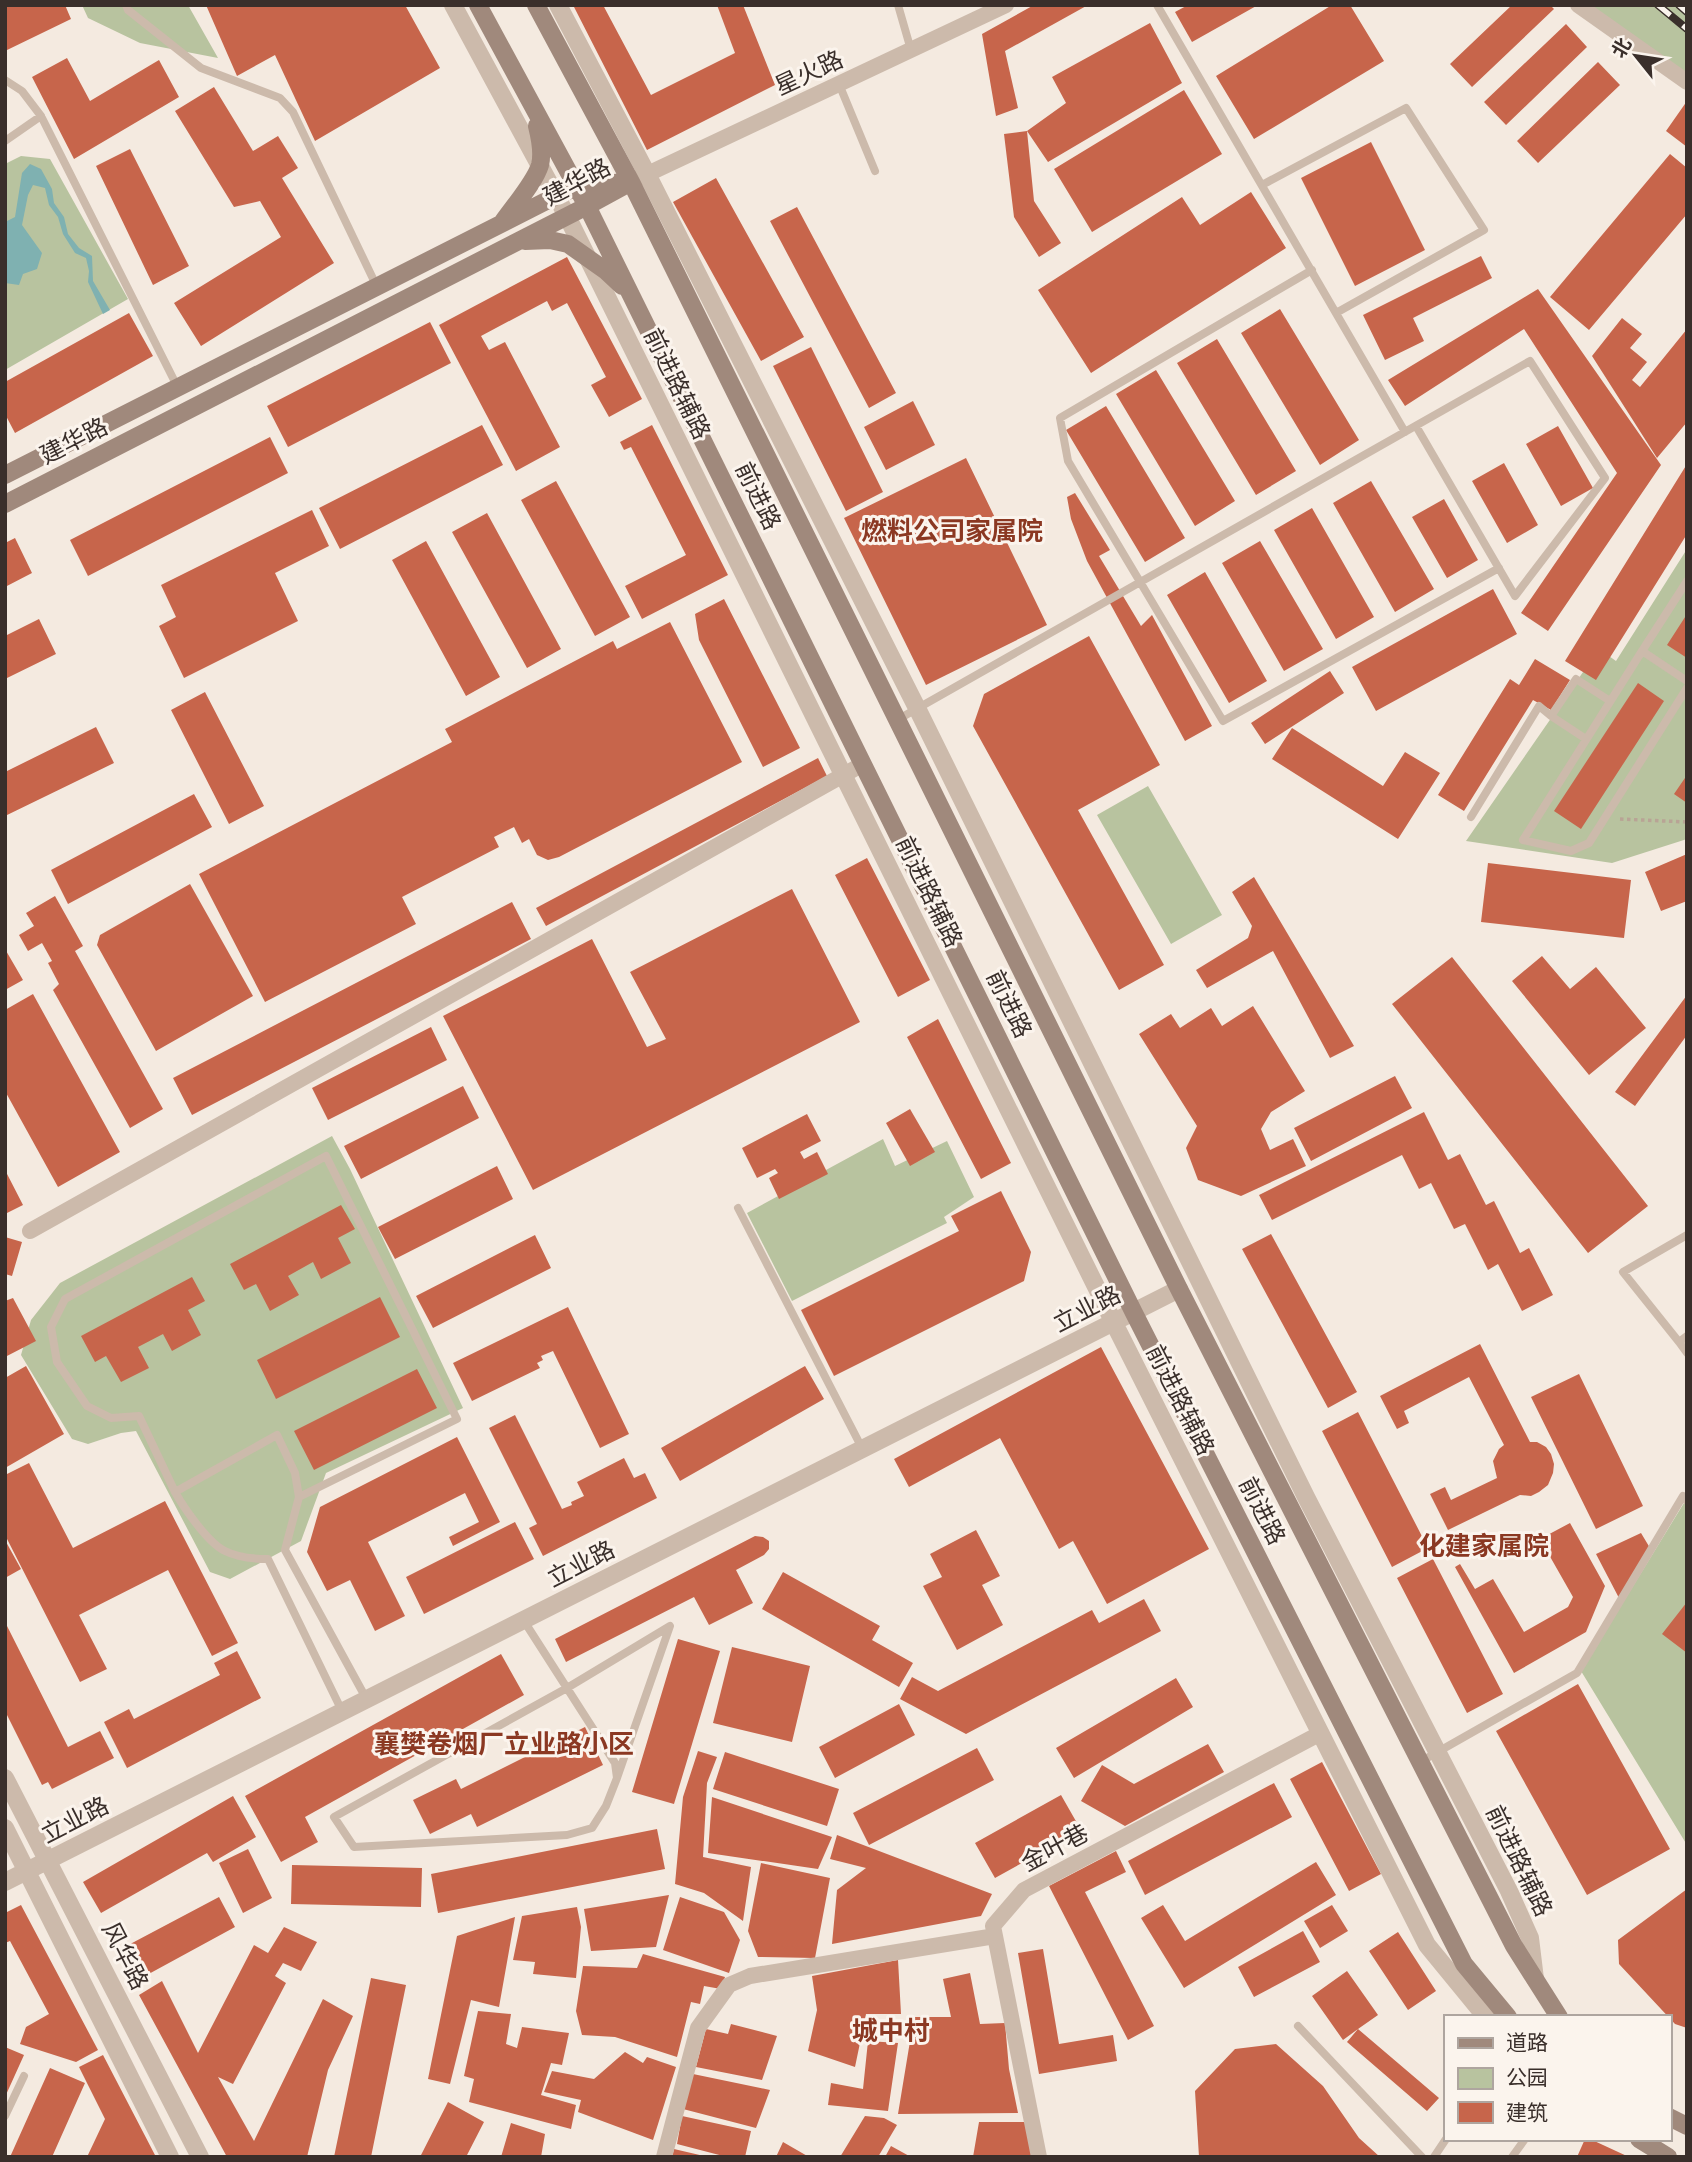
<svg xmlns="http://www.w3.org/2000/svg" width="1692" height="2162" font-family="Figtree,'Noto Sans SC',sans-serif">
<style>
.green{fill:#b8c39f}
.water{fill:#7fb1b1}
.building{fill:#c7654b}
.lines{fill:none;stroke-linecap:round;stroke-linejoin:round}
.path{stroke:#b8a495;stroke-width:3.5;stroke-dasharray:3.5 3.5;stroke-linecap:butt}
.service{stroke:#ccbaab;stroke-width:8}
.minor{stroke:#ccbaab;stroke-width:16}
.tertiary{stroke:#ccbaab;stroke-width:18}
.secondary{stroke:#a0897c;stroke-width:18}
.rail-casing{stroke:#3a2f2b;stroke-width:8}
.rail{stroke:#fbf4ed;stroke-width:5;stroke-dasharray:16;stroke-linecap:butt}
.labels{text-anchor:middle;stroke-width:6;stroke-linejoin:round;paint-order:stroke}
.street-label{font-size:24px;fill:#3a2f2b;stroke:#fbf4ed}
.neighbourhood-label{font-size:26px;font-weight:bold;fill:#8b3822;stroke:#fbf4ed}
</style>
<rect width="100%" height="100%" fill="#f4eae0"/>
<path class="green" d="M82,5H188L218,58L140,43L88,18Z
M1587,5H1687V74Z
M21,156L50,159L128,299L5,370V164Z
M1687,549V839L1612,863L1466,841L1599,649L1616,661Z
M1148,786L1222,915L1171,944L1097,815Z
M332,1136L350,1169L463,1408L326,1473L301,1541L230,1579L210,1572L136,1431L121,1433L88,1444L72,1439L21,1355L31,1320L60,1283Z
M883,1139L895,1166L947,1141L974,1197L944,1217L947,1223L792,1301L747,1213Z
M1687,1498V1845L1581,1671Z"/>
<path class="water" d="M30,164L41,169L52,189L54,203L64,217L68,234L79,248L92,256L93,281L110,310L103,314L88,282L89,271L86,258L75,253L63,234L58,217L49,205L45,188L33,185L28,195L22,225L42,253L37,269L23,274L19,285L5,283V222L15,217L22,173Z"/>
<path class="building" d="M5,5H65L71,19L5,51Z
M206,5H405L440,68L315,141L275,55L237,76Z
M573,5H603L651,95L735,53L717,5H743L775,85L647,150Z
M1034,5H1088L1005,51L1018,108L996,116L982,34Z
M1188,5H1258L1192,42L1175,12Z
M1332,5H1350L1384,61L1254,139L1216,76Z
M1512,5H1550L1554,9L1472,87L1450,64Z
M1150,23L1182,83L1048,162L1027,131L1066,103L1052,77Z
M1566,24L1587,47L1506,125L1484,102Z
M67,58L90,101L159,60L179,97L74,159L32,77Z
M1598,62L1620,85L1538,163L1517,141Z
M214,87L253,151L278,136L298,168L282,178L334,263L201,346L174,303L281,237L260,201L234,207L175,111Z
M1184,90L1222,154L1092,232L1054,169Z
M1687,101V147L1666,131Z
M1027,131L1034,201L1061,243L1039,257L1014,217L1004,134Z
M1371,142L1425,250L1355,286L1301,178Z
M130,149L189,266L153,285L96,166Z
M1670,154L1687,168V214L1589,330L1550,297Z
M716,178L804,337L761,361L673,202Z
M1251,192L1286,248L1091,373L1038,290L1182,197L1200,225Z
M797,207L896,393L869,408L770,221Z
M1481,256L1492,278L1413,318L1424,341L1385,360L1363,315Z
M567,257L642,399L609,417L591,385L606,377L567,303L552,311L547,301L481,336L489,350L505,342L560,447L516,471L439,325Z
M1538,289L1661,465L1548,631L1521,613L1617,473L1524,329L1405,406L1388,380Z
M1280,309L1359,440L1320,465L1241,333Z
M129,313L153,356L15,433L5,414V382Z
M1622,318L1642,334L1630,348L1647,362L1632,380L1640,387L1687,329V422L1657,458L1592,356Z
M430,322L451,363L288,447L267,406Z
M1217,339L1296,471L1256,495L1177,363Z
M811,347L883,492L846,511L773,366Z
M1156,370L1235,501L1195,526L1116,394Z
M913,401L935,445L886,470L864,427Z
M1106,406L1185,538L1145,562L1066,430Z
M482,425L503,465L340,549L319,508Z
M652,425L728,575L642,619L625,586L686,555L631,447L624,450L620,442Z
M1558,426L1593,488L1561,506L1526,444Z
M270,437L288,473L88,576L70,540Z
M966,458L1047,625L926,685L844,518Z
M1504,463L1538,525L1507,543L1472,481Z
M1687,464V534L1596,680L1565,661Z
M556,481L630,617L595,636L521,500Z
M1371,481L1434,589L1395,612L1333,503Z
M1075,493L1110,550L1099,556L1141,626L1152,615L1212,726L1185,741L1087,561L1071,519L1067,497Z
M1444,499L1478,560L1447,578L1412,517Z
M1312,508L1374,617L1336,639L1274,530Z
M312,510L329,546L275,573L298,621L184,678L159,626L176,617L161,585Z
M487,513L561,649L527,668L452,532Z
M15,538L32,573L5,587V543Z
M426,541L500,677L466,696L392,560Z
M1260,541L1323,649L1284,671L1222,563Z
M1205,572L1267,681L1229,703L1167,595Z
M1493,589L1517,634L1376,711L1352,667Z
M724,599L800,748L763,767L699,640L695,614Z
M1687,614V658L1667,645Z
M39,619L56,654L5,679V636Z
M670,622L742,762L559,857L548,860L537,855L529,839L522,843L514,827L494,837L499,847L402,897L416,924L265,1002L199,874L452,742L445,729L613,641L617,649Z
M1089,636L1160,765L1078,810L1164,965L1119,990L973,726L984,694Z
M1535,659L1570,680L1551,710L1533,700L1464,811L1438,795L1510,679L1519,685Z
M1330,671L1344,693L1265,744L1251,723Z
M1638,683L1664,701L1581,829L1554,811Z
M205,692L264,806L229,824L171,710Z
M96,727L114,763L5,816V772Z
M1292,728L1383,786L1405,752L1440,773L1398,839L1272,759Z
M818,758L827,776L546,926L536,908Z
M1687,775V803L1674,794Z
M194,794L212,827L68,904L51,870Z
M1687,854V901L1661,911L1645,872Z
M867,858L930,980L898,997L835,875Z
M1488,863L1631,880L1624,938L1481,922Z
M1254,877L1354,1046L1330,1058L1273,951L1207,988L1196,970L1248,938L1252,926L1232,892Z
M190,884L253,996L156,1051L97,945L100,935Z
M792,889L860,1022L533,1190L443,1016L592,939L647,1047L666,1039L630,972Z
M55,896L83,946L75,951L163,1109L130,1128L53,990L59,984L48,963L52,961L42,943L28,951L19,935L34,926L26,913Z
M512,902L531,939L192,1115L173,1078Z
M5,949L23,980L5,990Z
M1542,956L1570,989L1596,967L1646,1028L1589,1075L1512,981Z
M1452,957L1648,1206L1588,1253L1392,1004Z
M33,994L120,1152L58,1187L5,1091V1010Z
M1687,995V1035L1635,1106L1615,1092Z
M1253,1006L1305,1091L1271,1112L1261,1129L1270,1150L1293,1139L1306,1166L1241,1196L1198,1180L1186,1148L1197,1126L1139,1034L1171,1014L1180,1028L1211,1008L1222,1026Z
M938,1019L1011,1163L981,1179L907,1037Z
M431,1027L447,1060L328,1120L312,1088Z
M1395,1076L1412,1108L1311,1161L1294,1128Z
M463,1086L479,1118L361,1179L344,1146Z
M910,1109L935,1152L910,1166L886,1123Z
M1424,1112L1448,1160L1460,1154L1486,1205L1494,1201L1520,1253L1529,1248L1553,1295L1522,1311L1498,1264L1488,1270L1465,1224L1454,1229L1431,1183L1419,1189L1402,1155L1272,1220L1259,1195Z
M807,1114L821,1141L800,1152L804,1159L817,1152L828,1174L779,1199L769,1178L778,1173L775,1169L757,1178L742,1148Z
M497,1166L513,1199L395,1259L378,1227Z
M5,1170L23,1205L5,1214Z
M1001,1191L1031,1252L1024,1281L834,1376L801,1310L959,1231L951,1216Z
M341,1205L355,1229L338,1238L351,1263L321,1279L313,1262L288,1276L299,1295L270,1311L256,1284L244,1290L230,1264Z
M1271,1234L1357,1392L1328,1408L1242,1249Z
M535,1235L551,1268L433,1328L416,1296Z
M5,1237L22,1242L12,1276L5,1274Z
M192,1277L205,1301L188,1310L201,1335L172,1351L163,1334L138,1347L149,1368L121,1382L106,1356L95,1362L81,1336Z
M380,1297L400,1337L276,1399L257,1360Z
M13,1298L36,1341L5,1357V1301Z
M568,1307L629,1434L600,1448L553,1351L541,1356L543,1360L537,1363L540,1368L472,1401L453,1363Z
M1480,1344L1530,1442H1537L1546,1447L1551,1454L1554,1464L1553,1473L1548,1485L1539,1492L1531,1496L1520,1495L1448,1530L1430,1494L1445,1487L1451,1500L1497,1478L1493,1461L1499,1449L1504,1445L1469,1377L1404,1411L1409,1423L1397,1429L1380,1396Z
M1101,1347L1209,1549L1107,1604L1073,1541L1059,1549L1000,1438L909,1487L894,1459Z
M26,1366L64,1434L5,1468V1378Z
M805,1366L824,1399L680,1481L661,1448Z
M417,1369L437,1408L314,1470L294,1431Z
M1579,1374L1643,1506L1596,1529L1531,1397Z
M1358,1412L1428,1548L1392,1567L1322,1431Z
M515,1415L562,1509L572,1505L571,1502L584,1496L577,1482L624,1458L634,1478L645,1473L657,1498L543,1556L529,1528L537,1524L489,1428Z
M457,1437L500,1522L453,1546L449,1537L479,1522L465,1493L368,1542L405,1616L375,1631L350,1580L327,1591L307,1552L320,1507Z
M29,1463L73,1548L165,1501L238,1643L212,1656L168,1570L79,1615L107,1669L80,1682L5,1535V1475Z
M515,1522L534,1559L424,1614L406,1577Z
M1570,1523L1605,1586L1586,1632L1514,1673L1455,1567L1460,1564L1475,1589L1493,1579L1524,1632L1568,1607L1573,1597L1540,1539Z
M976,1530L1000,1576L982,1585L1003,1625L957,1650L923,1586L942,1577L930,1554Z
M1641,1533L1650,1548L1619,1598L1596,1554Z
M755,1536L763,1537L769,1541V1549L764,1555L736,1570L753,1603L709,1625L694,1597L566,1662L555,1639Z
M5,1540L21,1569L5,1578Z
M1433,1559L1503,1694L1467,1713L1397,1578Z
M783,1572L880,1626L872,1640L913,1663L899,1687L762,1609Z
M1144,1599L1161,1631L966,1734L900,1699L912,1677L938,1691L1092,1610L1099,1623Z
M1687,1602V1653L1662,1634Z
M5,1622L68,1747L100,1731L114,1758L52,1789L48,1782L42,1785L5,1711Z
M678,1639L720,1651L674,1804L632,1792Z
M732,1647L810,1666L792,1742L713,1723Z
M237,1651L261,1698L127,1768L104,1722L129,1709L134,1719L220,1675L214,1663Z
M501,1654L524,1695L305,1817L318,1842L281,1862L245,1796Z
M1176,1678L1193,1707L1074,1778L1056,1748Z
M1578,1684L1670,1849L1587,1895L1496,1731Z
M899,1704L915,1735L835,1778L819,1747Z
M585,1727L603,1765L477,1827L471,1814L430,1834L413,1800L456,1779L461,1789Z
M1208,1744L1224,1772L1125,1826L1081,1801L1102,1765L1134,1784Z
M977,1748L994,1780L869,1845L853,1813Z
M698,1751L717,1757L707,1783L703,1857L751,1867L743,1921L704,1893L675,1884L683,1797Z
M725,1752L839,1789L827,1826L713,1789Z
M1322,1762L1381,1874L1349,1891L1290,1779Z
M1274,1783L1292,1817L1145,1895L1128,1861Z
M1061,1795L1081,1830L995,1878L975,1843Z
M233,1796L256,1837L213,1862L207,1853L101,1913L83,1882Z
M712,1797L832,1837L818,1869L708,1853Z
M657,1829L665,1869L438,1913L431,1874Z
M837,1835L992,1894L981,1916L832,1944L837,1890L866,1868L830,1859Z
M248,1849L272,1898L243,1913L219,1863Z
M1116,1851L1126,1872L1085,1892L1154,2026L1128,2040L1049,1886Z
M1316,1862L1336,1895L1184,1988L1141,1918L1163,1905L1185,1941Z
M761,1863L830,1878L815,1958L758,1957L748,1931Z
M292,1865L422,1868L421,1907L291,1904Z
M1687,1889V2028L1675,2024L1619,1964L1618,1940Z
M669,1895L656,1947L591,1951L584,1909Z
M219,1897L235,1927L134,1982L117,1951Z
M680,1897L724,1912L740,1940L729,1973L663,1950Z
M21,1905L98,2050L76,2062L20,2044L26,2027L49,2014L10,1941L5,1943V1913Z
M1332,1905L1348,1931L1320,1948L1304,1921Z
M577,1907L581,1927L576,1978L533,1974L535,1962L513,1960L522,1916Z
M515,1917L499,2007L471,2000L450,2084L428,2079L457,1936Z
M284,1927L317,1942L301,1971L283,1963L275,1976L286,1983L233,2084L218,2077L254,2141L323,1999L353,2016L328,2070L307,2157H227L139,1995L162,1981L198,2053L254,1945L268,1953Z
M1303,1931L1320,1962L1254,1997L1238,1967Z
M1398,1932L1436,1991L1408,2010L1369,1951Z
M1043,1949L1059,2044L1113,2035L1117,2061L1039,2074L1018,1953Z
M643,1954L725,1977L721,1989L704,1986L700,2004L691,2002L677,2057L615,2037L582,2035L576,2011L583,1966L637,1968Z
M898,1960L901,2014H866L855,2067L808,2051L817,2010L812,1976Z
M1347,1971L1378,2015L1358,2029L1439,2098L1427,2111L1347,2042L1358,2029L1343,2040L1312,1996Z
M970,1973L980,2024L1005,2023L1009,2069L1018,2113L898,2114L914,2017H951L943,1979Z
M371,1978L406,1985L371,2157H334Z
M478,2011L511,2014L506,2044L517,2048L522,2027L569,2033L562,2065L551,2063L541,2095L576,2105L571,2129L469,2102L474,2079L464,2076Z
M731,2024L777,2036L762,2080L696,2067L706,2029L728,2034Z
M868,2041L898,2043L888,2111L828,2105L831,2083L863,2089Z
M1276,2044L1323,2086L1359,2138L1380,2157H1199L1195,2091L1235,2049Z
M5,2047L24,2055L5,2097Z
M625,2052L643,2063L647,2057L676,2067L653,2140L578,2112L581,2100L544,2092L552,2071L594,2079Z
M103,2055L156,2157H87L105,2119L79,2067Z
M50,2068L85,2083L52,2157H10Z
M693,2074L770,2090L756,2128L683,2109Z
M448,2102L484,2122L466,2157H420Z
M682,2116L751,2131L745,2157H727L677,2144Z
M865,2116L884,2118L897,2125L878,2157H840Z
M979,2122H1026L1032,2157H973Z
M511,2123L545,2134L541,2157H501Z
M1585,2139H1590L1629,2157H1577Z
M783,2142L809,2157H776Z
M891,2146L911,2157H885Z
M674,2149L704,2156V2157H672Z"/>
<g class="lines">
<path class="path" d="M1620,819L1687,822"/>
<path class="service" d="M126,5L128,10L201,68L280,98L293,112L377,287
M898,5L911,50
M1157,5L1405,432
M5,80L22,91L41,116
M839,84L875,171
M5,141L41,116L178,388
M1262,185L1406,108L1484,230L1336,313
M1312,270L1060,418L1068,461L1223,721L1499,568
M1687,581L1642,651L1687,681
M1642,651L1523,840L1571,851L1589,843L1687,688
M897,720L1530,361L1605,478L1515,596L1416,426
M1586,739L1551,716L1576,679L1610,701
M1471,817L1539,706L1551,716
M738,1208L863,1450
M1687,1336L1679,1342L1687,1353
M1679,1342L1623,1272L1687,1235
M175,1492L139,1416L111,1418L87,1406L57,1362L51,1327L65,1299L326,1156L457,1419L299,1497
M524,1621L615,1763L617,1778L606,1806L592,1828L567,1835L354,1847L334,1817L567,1688L670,1626L617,1778
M342,1711L268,1559C253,1559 239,1558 225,1551C208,1543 184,1508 175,1492L277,1435L295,1473L299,1497L285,1550L367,1700
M1420,1762L1577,1673L1683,1496L1687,1501
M1298,2026L1422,2157
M5,2116L24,2076
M1434,2157L1446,2139
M1512,2157L1525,2139"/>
<path class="minor" d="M1578,5L1687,82
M637,179L1006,5
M30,1231L863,764
M664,2157L698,2028L729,1985L750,1976L995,1936
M1039,2157L993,1926L1024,1890L1321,1733"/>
<path class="tertiary" d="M453,5L567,216L1114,1323L1427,1945L1486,2017
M558,5L647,174L917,708L1306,1497L1509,1891L1530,1938L1535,1979
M5,1778L200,2157
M5,1828L170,2157
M5,1882L1179,1289"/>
<path class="secondary" d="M478,5L587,206L1134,1313L1464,1964L1508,2017
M536,5L631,182L1179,1289L1514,1946L1559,2017
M502,223C513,207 535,182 540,165C543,153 540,138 537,126
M525,241L550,240L568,244L606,271L622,286
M5,475L556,196L577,187L624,182
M5,504L587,206L631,182
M1669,2117L1687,2126
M1639,2139L1668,2157"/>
<defs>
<path id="rail" d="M1658,5L1687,29
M1679,5L1687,12"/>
</defs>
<use href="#rail" class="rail-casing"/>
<use href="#rail" class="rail"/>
</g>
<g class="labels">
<g class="street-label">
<text transform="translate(809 73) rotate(-25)" y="8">星火路</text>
<text transform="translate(577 182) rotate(-28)" y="8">建华路</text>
<text transform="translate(677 384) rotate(64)" y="8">前进路辅路</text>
<text transform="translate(74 441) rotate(-27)" y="8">建华路</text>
<text transform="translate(758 496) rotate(64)" y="8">前进路</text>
<text transform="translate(929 892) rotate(64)" y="8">前进路辅路</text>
<text transform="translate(1009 1004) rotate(64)" y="8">前进路</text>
<text transform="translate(1087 1309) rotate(-27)" y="8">立业路</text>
<text transform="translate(1180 1400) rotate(63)" y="8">前进路辅路</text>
<text transform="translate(1262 1511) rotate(63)" y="8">前进路</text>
<text transform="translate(581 1564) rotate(-27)" y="8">立业路</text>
<text transform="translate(75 1820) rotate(-27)" y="8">立业路</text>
<text transform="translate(1055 1848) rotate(-28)" y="8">金叶巷</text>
<text transform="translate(1519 1861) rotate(64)" y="8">前进路辅路</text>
<text transform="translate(125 1956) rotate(63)" y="8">风华路</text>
</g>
<g class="neighbourhood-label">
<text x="952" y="540">燃料公司家属院</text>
<text x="1484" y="1555">化建家属院</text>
<text x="504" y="1753">襄樊卷烟厂立业路小区</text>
<text x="891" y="2040">城中村</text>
</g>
</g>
<rect width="1692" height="2162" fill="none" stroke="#3a2f2b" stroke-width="14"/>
<rect x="1444" y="2015" width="228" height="126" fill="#fbf4ed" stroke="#aea59f" stroke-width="2"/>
<rect x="1458" y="2038" width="35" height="10" fill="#a0897c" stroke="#aea59f" stroke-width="2"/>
<text x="1506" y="2050" font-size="21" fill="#3a2f2b">道路</text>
<rect x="1458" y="2068" width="35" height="21" fill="#b8c39f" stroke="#aea59f" stroke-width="2"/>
<text x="1506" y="2085" font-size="21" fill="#3a2f2b">公园</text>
<rect x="1458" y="2102" width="35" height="21" fill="#c7654b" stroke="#aea59f" stroke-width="2"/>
<text x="1506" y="2120" font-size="21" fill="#3a2f2b">建筑</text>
<g transform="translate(1636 56) rotate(300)" stroke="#fbf4ed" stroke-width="5" paint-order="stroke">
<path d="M0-5L12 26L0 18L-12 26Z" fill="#3a2f2b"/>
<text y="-10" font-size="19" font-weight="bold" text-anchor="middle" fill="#3a2f2b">北</text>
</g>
</svg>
